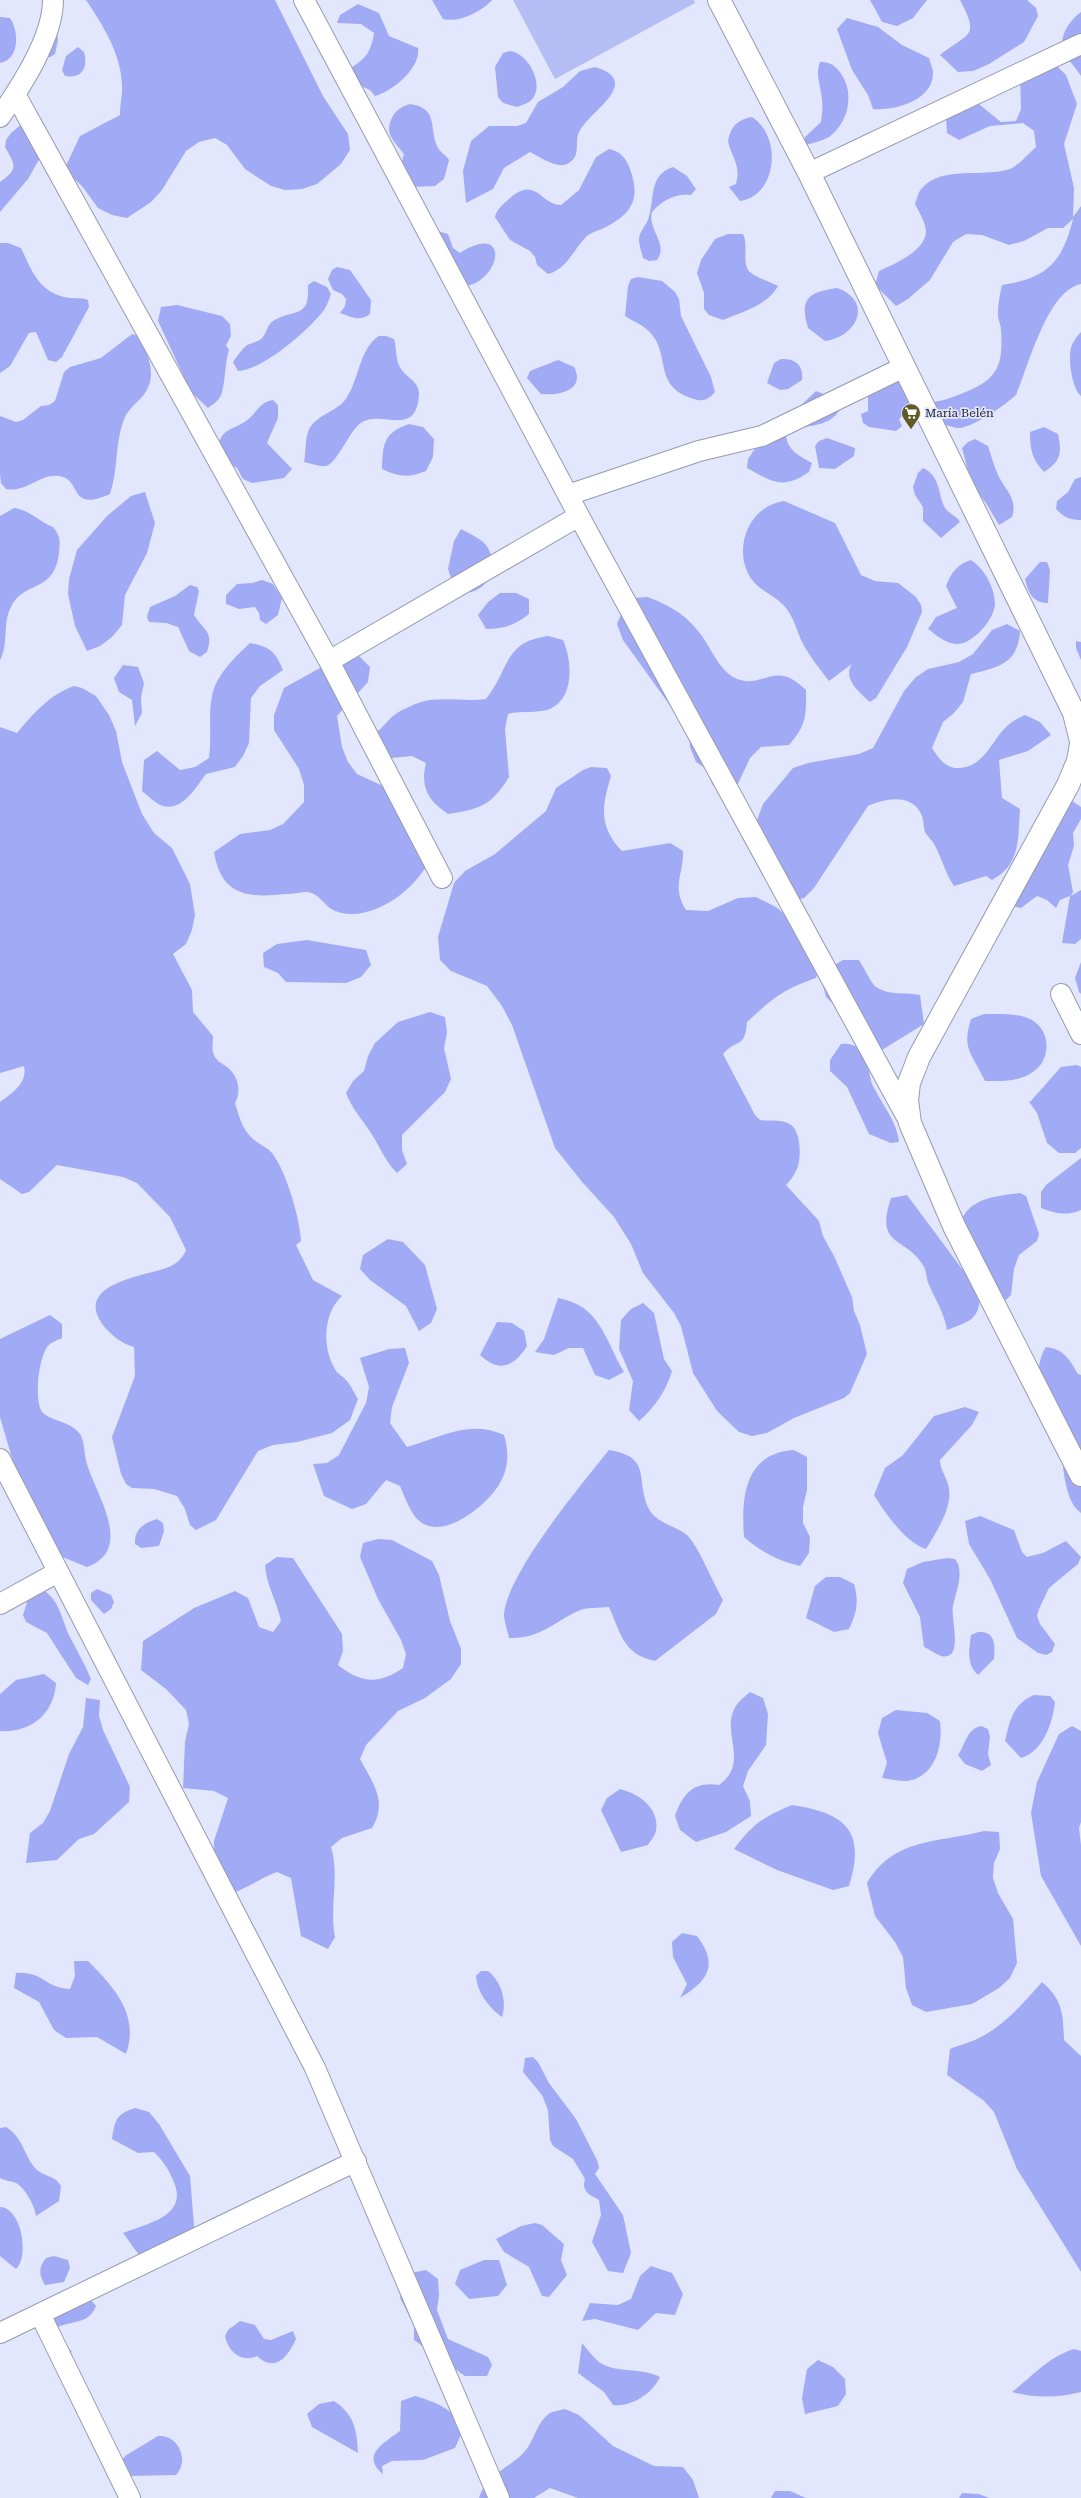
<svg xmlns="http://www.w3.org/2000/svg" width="1081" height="2498" font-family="'Roboto Serif',serif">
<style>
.green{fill:#b5bdf5}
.forest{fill:#a1aaf5}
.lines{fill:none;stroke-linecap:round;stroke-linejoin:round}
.street-casing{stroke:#979aaf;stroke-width:22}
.secondary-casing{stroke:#979aaf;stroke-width:24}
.street{stroke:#fff;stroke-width:20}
.secondary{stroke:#fff;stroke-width:22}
.labels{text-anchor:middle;stroke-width:3.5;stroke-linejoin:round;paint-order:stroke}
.poi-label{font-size:12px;fill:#21222a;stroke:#e3e7fd;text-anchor:start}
</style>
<rect width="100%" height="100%" fill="#e3e7fd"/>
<path class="green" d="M513,0H694L695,3L555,79Z"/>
<path class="forest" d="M86,0H275L323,96L348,134L350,150L341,164L317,184L302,189L285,190L271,186L245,169L227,145L215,138L199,142L186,151L162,190L151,202L127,218L112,215L98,208L82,186L64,170L80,136L120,115C120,107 121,101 122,93C124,58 104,27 86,0Z
M432,0H492C481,12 459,23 443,19Z
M870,0H927L913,18L897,26L882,22Z
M960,0H1027L1036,8L1038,16L1024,42L989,64L973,71L958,72L940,55C969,32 980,38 960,0Z
M358,4L379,13L389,36L418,48C421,68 393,91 375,96L370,90L354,83L349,69C366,59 371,52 374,33L361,24L337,23L340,15Z
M1081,12V76C1076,68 1066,58 1063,50C1059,35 1070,20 1081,12Z
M0,17L10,18C19,31 20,59 0,63Z
M847,18L878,27L902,45L929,58C930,63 933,68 933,73C933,101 894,111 873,109L868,95L852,70L837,29Z
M57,31L58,40L55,54L50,57H44Z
M78,47L84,52C88,67 83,79 65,76L62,70L66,56Z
M510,51C528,53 544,83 533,98C530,103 522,105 517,107L503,103L498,97L495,67L503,53Z
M820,62C829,62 833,64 839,71C855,90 850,122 829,137C822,141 813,143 805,145V137L821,122C822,115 823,107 822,100C821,86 815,76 820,62Z
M1053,62L1066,75L1077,104L1064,144L1074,188L1073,217L1081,206V284C1047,291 1029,365 1016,395C1005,405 973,428 958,428C949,427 939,422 931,420L920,403C938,403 952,398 968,391C999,378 1003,363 1001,330C1001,324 997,318 998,312C998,303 1000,294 1002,285C1047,278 1062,263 1073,219L1063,228H1048L1024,241L1009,245L982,235L966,234L953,242L930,280L908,299L896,306L875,285L879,271C894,264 926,251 926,231C925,221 919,212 915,204C917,199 918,192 922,188C943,165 982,178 1010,169C1019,165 1028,154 1036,147L1034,131L1023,123L990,126L959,140L947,133L946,117L964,92L1001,122L1016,121L1021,109L1020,76Z
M595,67C644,82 589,111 579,132C574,143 582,157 567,164C557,169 540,157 530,152L504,168L493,189L466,203L463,171L471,141L489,126H517L526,123L538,102L563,87L580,71Z
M410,104C440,108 428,129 438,148C441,153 446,155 449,160L444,179L435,186L410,187L401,165L404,154C394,141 383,133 393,116C397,109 403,106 410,104Z
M752,117C782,136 778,195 740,201L729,187L736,184C741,164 732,159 728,141C730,127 738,119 752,117Z
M23,123L45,149L28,179L0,212V182C19,169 15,165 5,147L6,140L11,133Z
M609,149C620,151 626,158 630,169C641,200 632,214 602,229C597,231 590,233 586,237C573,250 567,269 548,274L537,265L535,257L530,251L510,240L495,217C497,209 502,205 508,200C536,174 540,205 561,205L579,190L596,157Z
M673,167L687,176L696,189L691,195C676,193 662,200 652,212C647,230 669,243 657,260L649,261L643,258C642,253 639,246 639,240C639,232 645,227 648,220C655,200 648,175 673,167Z
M440,232L448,234L453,248L460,253C502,226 504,264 479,281C474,284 469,285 464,287L435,238Z
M728,234H743C749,245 741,264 750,272C757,278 770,282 778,286C768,305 742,312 723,320L709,315L704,309V293L697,273L701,260L715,239Z
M0,243H8L21,248C32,271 38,290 64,297C72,299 80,297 88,300L89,307L62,357L56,362L48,360L36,332L29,333L10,366L0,373Z
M337,267L350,270L371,300L370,314C359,322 352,317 340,313L345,306L346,299L342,294L333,290L328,279L332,270Z
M638,277L662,281L675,292L679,299L681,316L711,377L715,392C708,400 703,402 694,399C654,387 670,359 653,336C646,326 634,322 625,316L628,286L631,279Z
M314,281L327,287L331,294C329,299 327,306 324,310C309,330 263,370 238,371L233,362C237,356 241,350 247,345C251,343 257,342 261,339C267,334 266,326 273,321C294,308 310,320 308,285Z
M837,288C874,301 857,337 825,341L808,328C799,298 809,292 837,288Z
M177,305L222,316L230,324L231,336L226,345L229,350C225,361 225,390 220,397C217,402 212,405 208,408L191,392L158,321L161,307Z
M1081,332V396C1072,388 1068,360 1071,348C1072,343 1077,336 1081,332Z
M132,334L139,336C149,356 159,379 141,398C134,405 126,412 123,422C115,445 118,471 110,494C67,513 83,479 59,476C40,473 26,493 6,489L1,483L0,474V416L16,422L23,420L41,406L49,405L55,401L64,372L70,367L101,358Z
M379,336H386L394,339C397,349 395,360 401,369C407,378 420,382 419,395C416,438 383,410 362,422C350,429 337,464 326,466C320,467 310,463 304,462C306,453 305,441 308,432C314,415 335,413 345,400C359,382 359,348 379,336Z
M781,359C795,358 804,365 802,380L788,389L780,390L767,383L774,363Z
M558,360L574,367C586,390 559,396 541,394L527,378L530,371Z
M894,365L911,398L904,414L899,419L902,426L896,431L869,427L863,423L861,414L868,411V380Z
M816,391L831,397L841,408C826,433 802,420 786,436C788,451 800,456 812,463L809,472C783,490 772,482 747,468L748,459L754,450Z
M273,400L278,405V418L267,443L292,469L284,478L252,483L243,479L237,468L229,463L218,445C223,428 233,430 246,421C256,414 259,402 273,400Z
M409,424L423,427L434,439L433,457L426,471C409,478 399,477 382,469C383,444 383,433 409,424Z
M1044,427L1058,434C1062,453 1061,461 1044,472C1032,460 1030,449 1030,432Z
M827,438L855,448L854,456L835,469L819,468L815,446L819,441Z
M975,439L988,446C991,455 994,466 998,475C1006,491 1018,499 1012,517L999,525L986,503L972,486L962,448L968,442Z
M923,468C940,476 938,492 944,506C948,514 956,515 960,522L941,538L923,521V507L915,495L913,487L918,473Z
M1081,477V520C1072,520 1064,518 1056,509L1057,501L1068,492L1075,479Z
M145,492L155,523L147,553L125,595L122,625L112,637L100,646L87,651L75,626L68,594L69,579L77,550L107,516L131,496Z
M784,501L835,523L861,575L875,581L898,583L916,597L921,605L922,612L907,647L876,698L870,702C859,692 842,678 852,664L829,681C820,669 810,657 803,644C797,632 794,618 786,608C777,596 762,592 753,581C731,553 747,506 784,501Z
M14,508C29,509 39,522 53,527C61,536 60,542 59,553C54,594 24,580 11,607C2,623 9,644 0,660V516Z
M461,529C468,533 480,538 485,544C499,560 492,587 471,592C467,593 460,590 455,589L448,569L454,541Z
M971,560C984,568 995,588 995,604C994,620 973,644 957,644C946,644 936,635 928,629L936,617L957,608L946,586C952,572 956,565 971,560Z
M1040,562H1047L1050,570L1048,603C1033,603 1028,593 1025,579Z
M262,580L273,584L282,598L278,615L266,624L260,620L259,613L255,607L239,609L226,604V595L237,584L252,583Z
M190,585L197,587L199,591L194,615C204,631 214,631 207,652L200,657L189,651L178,627L166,623L149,622L147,617L150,607L175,596Z
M500,593H516L529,599V614C515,625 504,629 486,629L478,615L488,602Z
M648,597C669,606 683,612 698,631C711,646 716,666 733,677C762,693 773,657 806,690C806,715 807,725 789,745L761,747L750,758L737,786L723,793L712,784L707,769L696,762L690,747L689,732L623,640L617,624L623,610L633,598Z
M1007,624L1020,631C1018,664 998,667 971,674L963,702L954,713L943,722L932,748C939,759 946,769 960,768C988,765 992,736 1012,722C1016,719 1021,717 1025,715L1040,722L1051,735L1028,751L999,760L1002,798L1020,809C1018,837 1021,865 992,880L986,876L954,886C945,873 942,858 934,844C932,840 927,836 925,832C923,827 924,821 922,816C913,793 886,798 868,806L814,888L804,898L790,902L752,833L763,804L793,768L808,763L859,754L873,748L904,691L916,677L928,669L959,662L973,654L992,630Z
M548,636L563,640C572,660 575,698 550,709C537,714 522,710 508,714L505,729L509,777C491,806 480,809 448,814C428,801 420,787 426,763L412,756L382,759L370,736C384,728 383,725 393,716C400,710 413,705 421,702C439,696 465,702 486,699C510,669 503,642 548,636Z
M1076,641L1081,642V660L1076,648Z
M250,643C270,647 275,651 283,670L260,686L251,698L249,743L243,756L235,767L206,774C196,787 183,811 163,806C156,804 147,795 142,791L144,760L157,751L180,770L195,767L209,758C212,737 208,715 212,696C216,675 235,657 250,643Z
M345,654L359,656L370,667L368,682L337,716L342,747L348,762L357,774L385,787L428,863C413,892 369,924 335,911C325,907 320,894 308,892C301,892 293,894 286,894C248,898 221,896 214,852L240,834L270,830L283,824L304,802V785L299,769L274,730V715L284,688Z
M123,665L138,667L144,683L141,698L142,713L135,726L132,700L119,692L114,678Z
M74,686L82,688L96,696L109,715L116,731L122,762L142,814L154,833L172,848L190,884L195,915L192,930L186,944L173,954L192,990L193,1012L213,1036C213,1043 211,1051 215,1057C217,1061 223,1064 227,1067C238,1076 242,1090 235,1103C239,1116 242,1129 252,1138C258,1144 267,1147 272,1153C286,1171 300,1218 301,1241L296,1245L313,1280L342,1296C323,1313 322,1348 335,1369C337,1374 343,1376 346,1380C351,1385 354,1393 358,1399L350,1420L332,1433L297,1442L273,1445L258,1451L216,1520L196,1530L190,1525L185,1509L177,1496L154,1489L132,1488L126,1484L121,1474L112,1437L135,1376L134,1347C122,1344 111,1335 103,1325C72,1283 147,1276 169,1267C177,1263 182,1259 186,1250L170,1217L137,1183L123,1177L57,1165L29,1192L22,1194L0,1179V1102C12,1093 28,1083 24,1066L0,1073V727L17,733C34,713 49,695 74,686Z
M591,767L607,768L611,776C602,806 598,826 622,851L670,843L683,851C684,874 671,886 686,910L708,911L738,898L756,897L776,907L788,917L793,924L797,938L820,964L816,978C782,990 773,998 747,1022C745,1049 737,1038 723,1054L755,1115L760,1120C769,1121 784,1119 791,1125C801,1132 801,1156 798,1166C796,1173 791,1180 786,1185L819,1221L823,1236L834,1256L852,1297L854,1311L860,1325L867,1354L850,1393L844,1398L794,1418L767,1433L752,1436L739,1432L717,1411L693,1373L681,1326L674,1313L643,1273L631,1244L614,1217L583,1183L555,1148L512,1025L502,1006L487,986L451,971L440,960L438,937L454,883L465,871L495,854L546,811L556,788L583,770Z
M1068,798L1081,807V819L1073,833L1074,846L1068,865L1073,892L1071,896L1081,890V939L1075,944L1062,943L1070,896L1060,900L1056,908L1047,900L1037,896L1021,908L1013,906Z
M307,940L366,950L371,965L361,977L346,983L286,982L278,973L264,967L263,953L277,944Z
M843,960H859C863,966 872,984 875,986C887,996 906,992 920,995L924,1024L882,1050L826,997L822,982L829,968Z
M1081,962V994L1079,992L1075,978Z
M430,1012L445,1017L447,1032L444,1048L451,1079L445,1092L402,1135V1150L407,1164L397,1173C385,1161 380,1147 371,1133C362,1119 352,1109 346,1093L353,1081L364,1071L368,1056L375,1043L398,1022Z
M984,1014C999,1014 1017,1013 1030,1019C1051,1029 1052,1059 1033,1072C1019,1082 1001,1081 985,1081C973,1054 961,1050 971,1019Z
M841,1044C847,1043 856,1045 861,1049C870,1059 868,1073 872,1084C881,1103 897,1121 899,1142L891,1143L869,1134L847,1087L830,1071V1060Z
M1077,1065L1081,1067V1148L1075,1153H1059L1047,1143L1037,1113L1027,1099L1030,1102L1061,1067Z
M1081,1158V1210C1067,1216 1055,1214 1041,1208V1192L1046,1185Z
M1020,1193L1026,1196L1039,1234L1037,1241L1019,1255L1014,1269L1011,1295L1006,1300L999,1297L962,1219C972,1197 999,1196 1020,1193Z
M907,1195L980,1293C980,1320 970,1321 947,1330C944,1312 936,1301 929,1285C926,1279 927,1272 924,1267C906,1235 874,1249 891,1198Z
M388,1239L403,1242L425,1265L437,1309L431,1323L419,1331L406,1306L370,1280L360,1269L363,1255Z
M558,1298C600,1305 605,1340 624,1372L609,1380L595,1375L583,1348H569L554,1355L535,1352L544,1339Z
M643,1303L654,1313L664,1359L672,1371C666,1391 655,1407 639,1421L629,1410L633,1381L619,1349L621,1320L631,1309Z
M50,1315L62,1324V1338C58,1340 51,1342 48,1346C39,1356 33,1402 43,1413C54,1422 70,1421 80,1434C85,1442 84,1455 87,1464C96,1495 135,1549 87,1567L60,1556L18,1479L0,1417V1339Z
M497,1322L512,1323L524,1331L527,1346C514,1367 499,1373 480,1355Z
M1046,1347C1064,1349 1070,1360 1078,1374L1081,1375V1513C1061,1499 1064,1454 1058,1432C1054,1417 1038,1394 1038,1380C1038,1369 1040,1355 1046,1347Z
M405,1348L409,1363L392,1407L390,1423L407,1447C440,1437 471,1419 504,1435C509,1451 509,1467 500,1483C489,1503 447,1539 422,1523C411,1516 405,1497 400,1486L386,1480L366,1504L352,1509L324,1496L313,1464L327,1463L339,1455L366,1403L369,1387L360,1358L389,1349Z
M965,1407L979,1412L972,1425L940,1460C940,1471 948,1478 949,1489C952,1508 936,1533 926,1549C906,1543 885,1513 874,1495L885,1468L903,1455L934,1416Z
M609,1450C653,1457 635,1480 649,1509C657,1524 675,1525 687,1535C699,1547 713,1583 723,1600L716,1614L655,1661C623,1654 621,1634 609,1607C600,1608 586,1607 578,1611C552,1623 540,1639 509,1638C508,1631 504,1622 504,1614C508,1572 581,1485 609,1450Z
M794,1450L807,1457V1490L803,1507V1523L810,1537L809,1553L800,1566C778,1561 761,1552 744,1537C741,1496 745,1453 794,1450Z
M980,1516L1014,1530L1022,1552L1027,1557L1043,1553L1066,1541L1081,1557L1078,1564L1049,1588L1039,1609L1037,1616L1040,1624L1055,1644L1052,1652L1046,1655L1038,1653L1017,1638L990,1579L969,1544L965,1521Z
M157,1519L163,1523L164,1531L159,1546L141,1548L135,1544C134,1529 144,1523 157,1519Z
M378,1539L392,1540L432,1561L439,1575L450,1621L461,1649V1664L451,1679L425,1698L398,1711L366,1745L360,1759C373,1783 388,1802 372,1828L342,1838L331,1847C340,1876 329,1907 335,1937L328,1949L301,1936L291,1878L277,1872C258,1879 242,1892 222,1896L213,1884L214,1841L228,1798L214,1791L183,1788L185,1741L189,1724L186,1710L166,1689L141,1670L143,1641L194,1608L235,1591L248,1598L259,1627L273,1632L281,1621C277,1601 266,1585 265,1565L277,1557L293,1558L342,1634L343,1651L338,1665C361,1683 378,1685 403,1668L406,1654L401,1640L378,1599L360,1557L363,1543Z
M947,1558L955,1559C965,1571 956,1591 953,1606C950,1616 965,1662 941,1656C935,1654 929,1649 924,1647L920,1617L903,1583L907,1569L923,1562Z
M826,1577H840L854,1584C859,1601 857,1612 849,1629L834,1632L806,1618L815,1586Z
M97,1589L111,1595L114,1602L111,1609L104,1614L91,1600V1593Z
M43,1590C60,1600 62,1621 70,1637C77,1651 85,1664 91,1679L88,1685L76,1678L47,1633L26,1622L23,1615L30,1593Z
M978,1632C996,1631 995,1645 994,1659L978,1675C966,1664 969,1650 971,1635Z
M44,1674L56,1683C54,1714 31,1733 0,1731V1694L16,1680Z
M750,1692L763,1698L768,1714L766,1745L748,1771L743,1786L750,1801L751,1816L726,1832L696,1842L680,1830L675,1816C683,1793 694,1781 719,1785C752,1761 717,1730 738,1703C741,1699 746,1696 750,1692Z
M1034,1695L1050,1696L1055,1702C1053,1722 1043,1752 1021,1758L1005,1741C1010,1720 1013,1704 1034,1695Z
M86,1698L100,1700L99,1716L103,1730L130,1787L129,1802L94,1834L79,1839L57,1860L26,1863L30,1833L43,1823L50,1811L69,1754L83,1727Z
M896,1710L927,1713L940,1721C943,1745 936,1777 907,1781C899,1781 890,1779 882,1778L887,1763L878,1733L882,1718Z
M981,1726L988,1729L990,1737L988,1754L991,1765L982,1771L965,1764L958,1755C965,1746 966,1729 981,1726Z
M1072,1726L1081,1731V1822L1079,1828L1081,1845V1946L1041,1876L1031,1813L1037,1782L1059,1734Z
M620,1789C639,1794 660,1808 656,1831C655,1836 650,1841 648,1845L621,1852L601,1810L607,1798Z
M792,1805C846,1813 866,1831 849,1886L833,1890L777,1870L734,1849C754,1823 762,1818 792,1805Z
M984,1831L999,1832L1000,1849L994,1863L993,1878L998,1893L1013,1919L1017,1963L1010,1978L999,1988L972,2004L926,2012L912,2005L906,1988L903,1957L895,1942L875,1916L867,1883C894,1837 939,1843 984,1831Z
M682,1933L697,1936C719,1965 708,1981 680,1998L687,1984L673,1957L672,1942Z
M74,1961H88C114,1987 140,2015 126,2054L97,2037L66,2038L54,2030L39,2002L14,1988L16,1973C44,1971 44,1988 70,1989L75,1976Z
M481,1971H488C502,1982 507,2002 502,2017C489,2008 477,1992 476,1976Z
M1042,1982C1063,2000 1063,2014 1064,2040L1081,2056V2272L1017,2169L994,2112L983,2100L947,2075L950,2049C959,2045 970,2043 979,2038C1004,2026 1024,2002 1042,1982Z
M533,2057L538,2062L549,2083L576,2119L597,2160L599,2168L595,2174L623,2215L631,2253L623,2273L608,2271L592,2242L601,2215L599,2200C590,2195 581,2192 585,2179L573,2159L553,2146L550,2140L548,2110L542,2095L523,2072L525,2058Z
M135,2108L149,2112L159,2124L190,2176L195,2237L139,2255L123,2233C148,2223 190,2216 173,2180C168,2168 163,2161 154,2152L138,2153L112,2139C115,2120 116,2114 135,2108Z
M6,2127C23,2137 24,2156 36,2169C44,2177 55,2175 61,2186L59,2201L36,2216C35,2206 25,2188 16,2183C11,2181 5,2181 0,2178V2128Z
M0,2207C21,2207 30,2256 16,2269L0,2256Z
M535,2223L542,2225L564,2244L561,2260L567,2275L549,2297L542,2296L529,2267L504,2252L496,2239L521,2226Z
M54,2256L68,2260L70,2268L64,2282L45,2285C39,2275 38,2268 46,2258Z
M484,2260H499L507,2285L498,2296L469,2299L455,2284L460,2270Z
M651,2266L672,2273L683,2294L675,2315L656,2313L638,2330L595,2319L582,2321L590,2303L618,2305L631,2299L640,2276Z
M426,2270L438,2279L439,2295L437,2310L448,2339L488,2357L492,2365L487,2376H465L414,2340V2325L400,2298L402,2284L411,2273Z
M77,2296L91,2300L96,2306C89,2325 71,2320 56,2328V2335L72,2352L65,2355L43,2345L45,2324Z
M240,2321L255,2325L264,2339L271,2340L293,2331L296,2339C288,2357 275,2373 257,2356C242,2363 228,2352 225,2336L228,2330Z
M582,2343C587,2349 593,2357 599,2362C616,2374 642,2367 660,2377C652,2394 632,2407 613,2405L604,2392L578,2373Z
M1074,2349L1081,2351V2392C1057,2398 1035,2398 1012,2392C1033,2376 1048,2357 1074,2349Z
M818,2360L833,2367L845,2379L846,2394L838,2406L805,2414L802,2398L807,2369Z
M415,2396C432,2401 461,2410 461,2433C460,2437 457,2444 455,2448L423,2460L392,2461L382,2466L383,2474C360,2455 384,2443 400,2431L401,2401Z
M334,2401C354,2414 357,2430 358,2453L312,2427L307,2414L319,2404Z
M565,2409L579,2415L613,2446L654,2466L683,2467L693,2480L699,2498H578L550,2488L534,2498H479C487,2473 511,2468 526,2450C535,2438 537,2422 550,2413C554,2411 561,2410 565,2409Z
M158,2436C178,2434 190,2460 176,2475L127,2476L121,2462L125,2456Z
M775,2491H790L806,2498H771Z
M962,2493L979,2494L989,2498H959Z"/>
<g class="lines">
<defs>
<path id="street" d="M304,0L586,529L909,1121
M15,94L329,661L442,878
M0,117C21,86 53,38 53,0
M809,173L1081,44
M568,495L699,451L762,436L904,367
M329,661L579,516
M1061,994L1081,1034
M0,1459L315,2068L499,2498
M0,1604L58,1572
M40,2314L130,2498
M0,2333L356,2161"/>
<path id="secondary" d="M719,0L809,173L1074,713L1081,741
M1081,744L1078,761L1068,785L919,1057L909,1083L907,1100L910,1123L954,1226L1081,1475"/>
</defs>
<use href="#street" class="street-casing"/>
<use href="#secondary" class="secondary-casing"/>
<use href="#street" class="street"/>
<use href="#secondary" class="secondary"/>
</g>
<defs>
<symbol id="supermarket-pin" viewBox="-11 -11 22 30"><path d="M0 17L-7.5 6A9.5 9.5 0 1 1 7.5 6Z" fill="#635926" stroke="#e3e7fd"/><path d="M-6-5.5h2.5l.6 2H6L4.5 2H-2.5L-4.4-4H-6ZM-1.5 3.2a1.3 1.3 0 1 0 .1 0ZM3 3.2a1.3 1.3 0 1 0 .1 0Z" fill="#fff"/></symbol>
</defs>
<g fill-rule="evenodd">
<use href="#supermarket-pin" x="900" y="402" width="22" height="30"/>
</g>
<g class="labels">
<g class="poi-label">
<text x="925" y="417">María Belén</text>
</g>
</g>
</svg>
